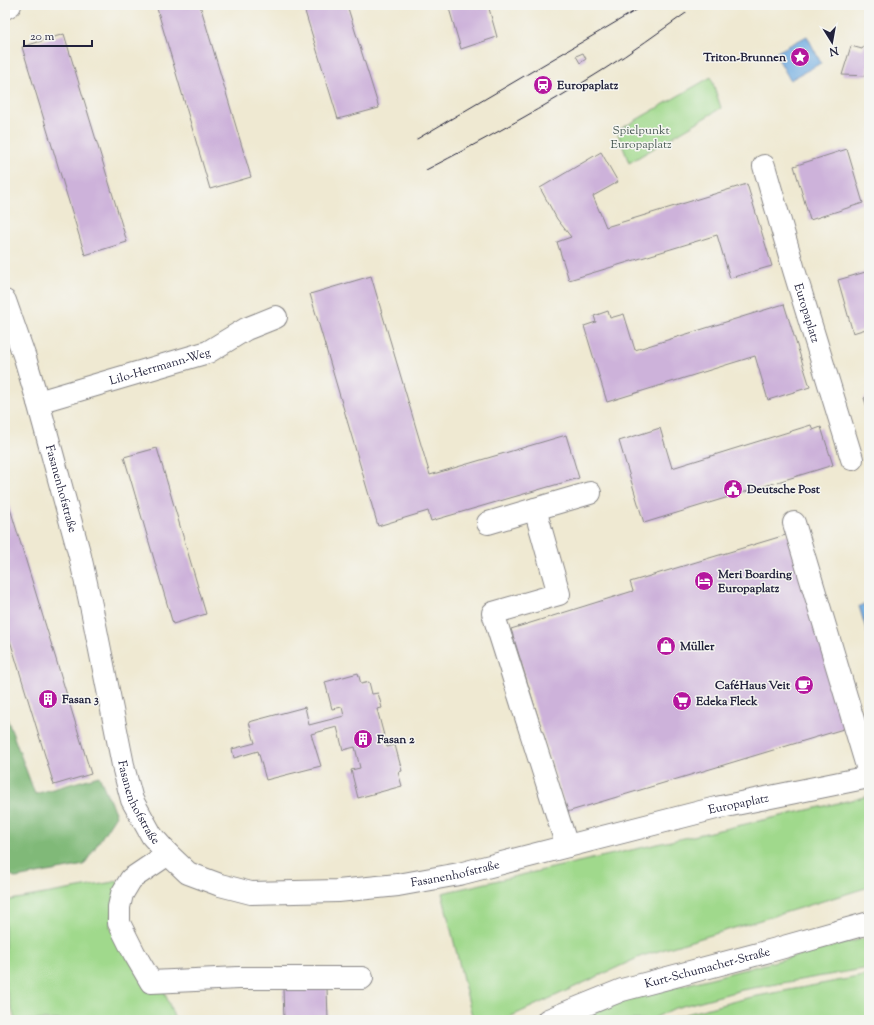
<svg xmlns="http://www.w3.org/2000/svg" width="874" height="1025" font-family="'Sorts Mill Goudy',serif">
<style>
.green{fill:#a0d98c;stroke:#617e64}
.forest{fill:#80b978;stroke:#516e5a}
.water{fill:#70ace1;stroke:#49678e}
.building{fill:#cdb2da}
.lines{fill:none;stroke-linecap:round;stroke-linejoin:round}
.minor-casing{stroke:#888686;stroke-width:24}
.minor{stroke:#fff;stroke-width:22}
.tram{stroke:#22223b;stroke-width:1}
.labels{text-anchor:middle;stroke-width:3;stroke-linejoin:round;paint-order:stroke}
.poi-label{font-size:12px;font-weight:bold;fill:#22223b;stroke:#f6f6f2;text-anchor:start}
.park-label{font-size:12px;fill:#485953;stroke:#f6f6f2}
.street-label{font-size:12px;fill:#22223b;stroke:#f6f6f2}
</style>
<rect width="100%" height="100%" fill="#f6f6f2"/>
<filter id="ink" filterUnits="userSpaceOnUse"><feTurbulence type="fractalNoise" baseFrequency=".025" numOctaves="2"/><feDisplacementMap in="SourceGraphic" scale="8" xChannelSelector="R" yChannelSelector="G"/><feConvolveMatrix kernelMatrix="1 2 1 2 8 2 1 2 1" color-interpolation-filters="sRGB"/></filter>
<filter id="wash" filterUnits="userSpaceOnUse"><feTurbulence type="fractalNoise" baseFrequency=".012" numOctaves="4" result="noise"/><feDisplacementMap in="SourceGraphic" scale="16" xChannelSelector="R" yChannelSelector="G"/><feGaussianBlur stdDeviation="0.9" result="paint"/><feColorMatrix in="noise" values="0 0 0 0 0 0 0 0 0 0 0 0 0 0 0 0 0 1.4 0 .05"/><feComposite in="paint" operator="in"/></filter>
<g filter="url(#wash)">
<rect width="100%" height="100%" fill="#efe9d2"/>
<path class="green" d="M711,77L721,108L629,163L617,131Z
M869,796V887L642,956L503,1020H473L442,893Z
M119,881L110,927L164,990L175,1020H15L5,985V901Z
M869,937V968L742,990L675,1008L650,1020H575L619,1002Z
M869,975V1020H668L675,1017L747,998Z"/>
<path class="forest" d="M5,713L35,794L99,776L116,815L84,865L16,878L5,871Z"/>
<path class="water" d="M807,36L821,63L790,80L775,53Z
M869,603V639L859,606Z"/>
<g id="blocks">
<path class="building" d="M156,5H200L251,177L210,189Z
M303,5H347L379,108L338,119Z
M448,5H488L497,37L461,49Z
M64,34L127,242L85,255L22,47Z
M869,40V66L867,67L868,76L842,75L851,46L862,49Z
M583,53L586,59L580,63L576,56Z
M847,149L863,203L810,220L794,166Z
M601,152L618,182L593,196L606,227L747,184L772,266L730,278L717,235L569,280L557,242L571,237L557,219L540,188Z
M869,271V328L853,333L838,280Z
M371,276L430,475L566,435L579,478L431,521L428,511L378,526L310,294Z
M784,304L810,387L768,400L755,356L607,402L584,326L596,322L594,316L608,311L610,318L624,314L635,350Z
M869,396V414L864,398Z
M811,425L813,430L821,427L833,465L644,523L619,441L660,428L672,468Z
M157,448L206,614L173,624L124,457Z
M5,492L91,774L54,785L5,624Z
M789,534L850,727L567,812L511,629L633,591L630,582Z
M358,673L361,684L369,682L372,694L378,693L382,708L377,709L387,747L395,745L402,771L398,772L402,786L358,798L351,770L360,768L355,747L343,750L337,727L311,734L321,766L266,780L258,751L234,758L232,749L255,743L249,722L305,707L309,725L344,716L342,707L332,709L325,682Z
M327,988L328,1020H284L283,989Z"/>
</g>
</g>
<g filter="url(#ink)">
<use href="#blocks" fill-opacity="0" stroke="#888686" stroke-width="1"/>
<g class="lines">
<defs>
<g id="minor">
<path d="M5,8L10,5"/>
<path id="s1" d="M764,166L794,270L852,459"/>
<path id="s2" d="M5,301L25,358L38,402L80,556L92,610L124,770L132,800L152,836L168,854L188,873L220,885L251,893L338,891L398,885L459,874L716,808L869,777"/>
<path id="s3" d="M38,402L208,352L246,329L276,317"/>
<path d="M535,509L590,493"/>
<path d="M488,523L535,509L559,594L493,613L567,846"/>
<path d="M794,523L869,773"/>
<path d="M168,854L131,879L122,894L119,907V923L134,953L151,982L239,978H362"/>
<path id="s4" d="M548,1020L622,990L773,950L869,923"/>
</g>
</defs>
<use href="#minor" class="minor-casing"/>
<use href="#minor" class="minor"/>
<path class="tram" d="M417,139L645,5
M426,170C486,139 546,106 603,70C632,52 659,32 686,13"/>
</g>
</g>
<defs>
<symbol id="sight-disc" viewBox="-11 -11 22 22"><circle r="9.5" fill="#b5179e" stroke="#f6f6f2"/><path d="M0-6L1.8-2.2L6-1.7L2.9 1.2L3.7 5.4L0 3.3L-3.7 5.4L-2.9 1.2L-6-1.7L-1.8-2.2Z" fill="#fff"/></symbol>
<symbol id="station-disc" viewBox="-11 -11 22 22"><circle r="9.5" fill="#b5179e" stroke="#f6f6f2"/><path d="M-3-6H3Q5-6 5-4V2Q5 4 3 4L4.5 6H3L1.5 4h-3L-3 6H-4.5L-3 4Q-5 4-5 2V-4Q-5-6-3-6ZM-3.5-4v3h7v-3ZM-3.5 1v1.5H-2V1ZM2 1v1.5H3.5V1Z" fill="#fff"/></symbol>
<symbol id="civic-disc" viewBox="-11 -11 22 22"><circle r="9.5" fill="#b5179e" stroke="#f6f6f2"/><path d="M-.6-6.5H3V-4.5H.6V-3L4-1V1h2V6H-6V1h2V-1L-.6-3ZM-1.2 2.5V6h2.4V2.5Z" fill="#fff"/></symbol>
<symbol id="hotel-disc" viewBox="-11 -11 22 22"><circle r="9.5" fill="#b5179e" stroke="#f6f6f2"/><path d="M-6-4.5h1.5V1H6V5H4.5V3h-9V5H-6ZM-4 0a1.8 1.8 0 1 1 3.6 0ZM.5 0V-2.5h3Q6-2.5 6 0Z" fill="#fff"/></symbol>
<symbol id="shop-disc" viewBox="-11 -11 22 22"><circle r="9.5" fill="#b5179e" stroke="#f6f6f2"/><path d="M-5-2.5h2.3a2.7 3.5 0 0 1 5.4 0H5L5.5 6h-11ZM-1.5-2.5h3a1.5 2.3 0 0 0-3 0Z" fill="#fff"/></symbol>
<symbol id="cafe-disc" viewBox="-11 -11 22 22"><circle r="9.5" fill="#b5179e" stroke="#f6f6f2"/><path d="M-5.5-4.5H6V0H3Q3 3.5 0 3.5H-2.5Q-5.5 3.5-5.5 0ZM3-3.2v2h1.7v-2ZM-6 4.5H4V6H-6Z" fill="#fff"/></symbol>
<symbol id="building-disc" viewBox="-11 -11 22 22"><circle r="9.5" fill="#b5179e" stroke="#f6f6f2"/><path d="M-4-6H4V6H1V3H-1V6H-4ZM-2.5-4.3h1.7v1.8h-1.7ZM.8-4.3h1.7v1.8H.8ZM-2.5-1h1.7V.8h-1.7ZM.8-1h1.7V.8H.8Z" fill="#fff"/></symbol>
<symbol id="supermarket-disc" viewBox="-11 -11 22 22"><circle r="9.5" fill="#b5179e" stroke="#f6f6f2"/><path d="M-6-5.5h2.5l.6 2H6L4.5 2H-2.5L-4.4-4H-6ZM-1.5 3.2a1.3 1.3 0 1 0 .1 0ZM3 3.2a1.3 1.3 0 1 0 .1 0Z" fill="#fff"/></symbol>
</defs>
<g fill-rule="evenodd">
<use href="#sight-disc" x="789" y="46" width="22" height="22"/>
<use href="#station-disc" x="532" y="74" width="22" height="22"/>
<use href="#civic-disc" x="722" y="478" width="22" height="22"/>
<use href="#hotel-disc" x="693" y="570" width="22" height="22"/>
<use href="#shop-disc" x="655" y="635" width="22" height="22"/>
<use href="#cafe-disc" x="793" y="674" width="22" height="22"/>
<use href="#building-disc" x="37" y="688" width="22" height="22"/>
<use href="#supermarket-disc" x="671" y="690" width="22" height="22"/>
<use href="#building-disc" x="352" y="728" width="22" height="22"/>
</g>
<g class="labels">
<g class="poi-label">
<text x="786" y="61" text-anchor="end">Triton-Brunnen</text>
<text x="557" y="89">Europaplatz</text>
<text x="747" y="493">Deutsche Post</text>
<text x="718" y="578">Meri Boarding<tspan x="718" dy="14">Europaplatz</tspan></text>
<text x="680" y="650">Müller</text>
<text x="790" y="689" text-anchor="end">CaféHaus Veit</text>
<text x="62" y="703">Fasan 3</text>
<text x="696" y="705">Edeka Fleck</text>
<text x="377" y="743">Fasan 2</text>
</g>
<g class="park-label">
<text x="641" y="134">Spielpunkt<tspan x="641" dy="14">Europaplatz</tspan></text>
</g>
<g class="street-label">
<text dy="4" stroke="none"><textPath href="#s1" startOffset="153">Europaplatz</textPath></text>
<text dy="4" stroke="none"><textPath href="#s3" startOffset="127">Lilo-Herrmann-Weg</textPath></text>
<text dy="4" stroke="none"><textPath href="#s2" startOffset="196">Fasanenhofstraße</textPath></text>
<text dy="4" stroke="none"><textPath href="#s2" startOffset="520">Fasanenhofstraße</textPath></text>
<text dy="4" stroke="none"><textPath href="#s2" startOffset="1172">Europaplatz</textPath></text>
<text dy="4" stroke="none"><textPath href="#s2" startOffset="880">Fasanenhofstraße</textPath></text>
<text dy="4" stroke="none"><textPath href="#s4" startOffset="168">Kurt-Schumacher-Straße</textPath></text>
</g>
</g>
<rect width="874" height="1025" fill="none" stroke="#f6f6f2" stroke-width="20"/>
<g transform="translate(832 42) rotate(169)" stroke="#f6f6f2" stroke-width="3" paint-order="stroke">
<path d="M0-3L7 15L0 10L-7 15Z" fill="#22223b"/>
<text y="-6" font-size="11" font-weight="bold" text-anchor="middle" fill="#22223b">N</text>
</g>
<path d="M24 40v6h68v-6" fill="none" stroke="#22223b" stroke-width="2"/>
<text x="30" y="40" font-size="12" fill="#22223b" stroke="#f6f6f2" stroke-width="3" paint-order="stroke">20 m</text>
</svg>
